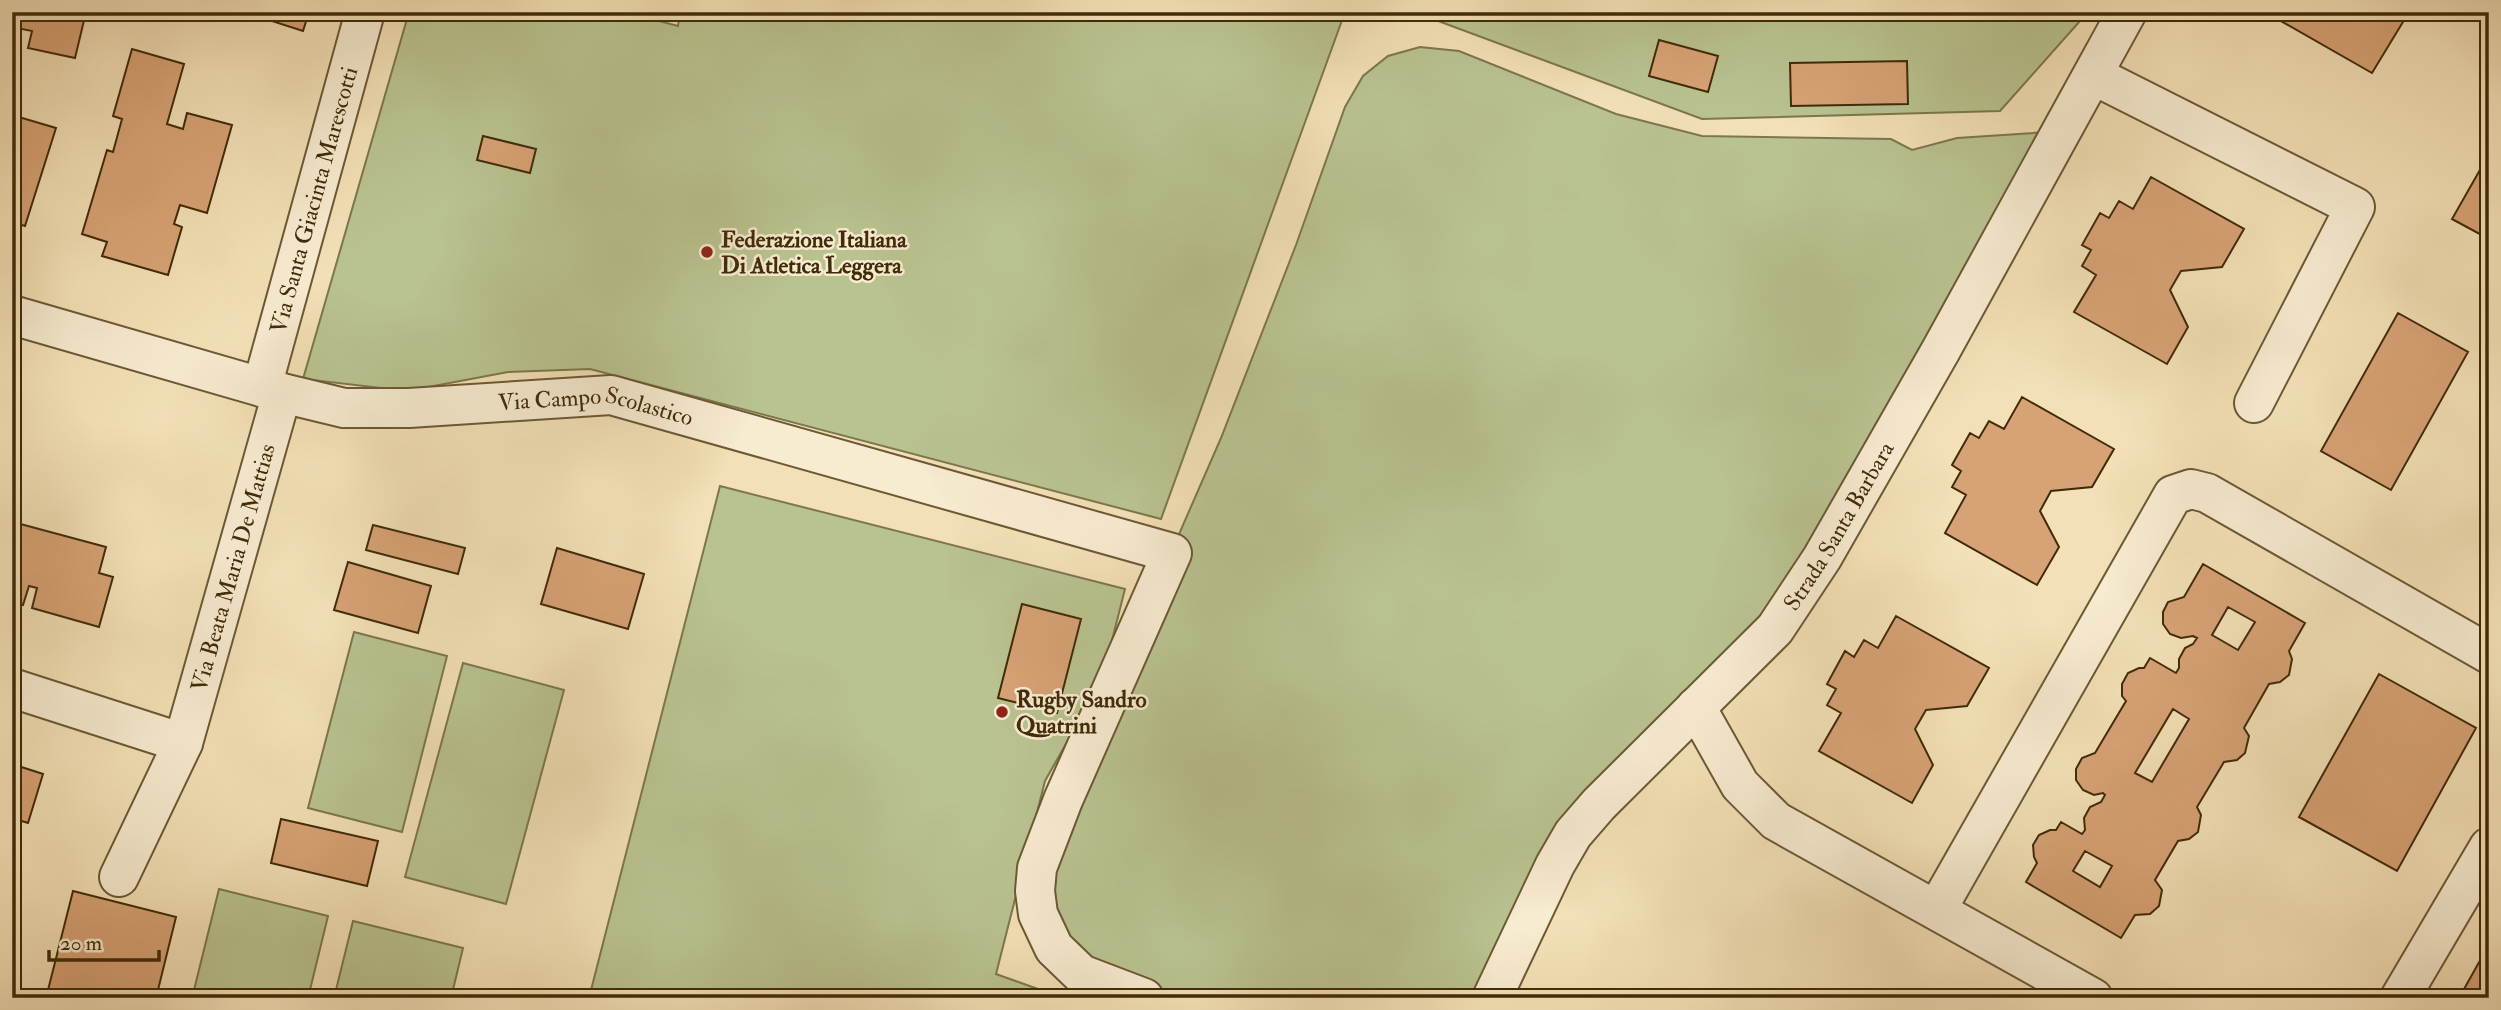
<svg xmlns="http://www.w3.org/2000/svg" width="2501" height="1010" font-family="'IM FELL Double Pica',serif">
<style>
.green{fill:#b9c390;stroke:#7c774c;stroke-width:2}
.building{fill:#d7a275;stroke:#402b08;stroke-width:2;fill-rule:evenodd}
.lines{fill:none;stroke-linecap:round;stroke-linejoin:round}
.minor-casing{stroke:#6d5834;stroke-width:42}
.minor{stroke:#f7ebd0;stroke-width:38}
.poi-dot{fill:#8f2418;stroke:#f7ebd0;stroke-width:2.5}
.labels{text-anchor:middle;stroke-width:5;stroke-linejoin:round;paint-order:stroke}
.street-label{font-size:23px;fill:#402b08;stroke:#f7ebd0}
.poi-label{font-size:23px;font-weight:bold;fill:#402b08;stroke:#f7ebd0;text-anchor:start}
</style>
<rect width="100%" height="100%" fill="#f3e0b6"/>
<filter id="stains"><feTurbulence type="fractalNoise" baseFrequency=".00286" numOctaves="4"/><feColorMatrix values="0 0 0 0 .2 0 0 0 0 .09 0 0 0 0 .02 0 0 0 .5 -.17"/></filter>
<radialGradient id="worn" r=".72"><stop offset=".6" stop-color="#630" stop-opacity="0"/><stop offset="1" stop-color="#630" stop-opacity=".3"/></radialGradient>
<path class="green" d="M409,12H625L678,26L680,12H1345L1161,519L590,369L508,372L407,391L303,379Z
M1414,12H2088L2000,111L1702,119Z
M1420,47L1459,51L1616,114L1702,136L1891,139L1912,150L1957,138L2063,131L1822,558L1599,804L1492,998H1144L1045,931L1063,800L1221,438L1296,245L1345,107L1363,76L1388,56Z
M720,486L1125,589L1102,680L1045,781L996,974L1063,998H589Z
M354,632L447,656L402,832L308,808Z
M463,663L564,690L506,904L405,877Z
M219,889L328,916L308,998H192Z
M353,921L463,948L451,998H334Z"/>
<path class="building" d="M12,12H86L75,58L28,48L32,31L12,27Z
M244,12H309L303,31Z
M2265,12H2409L2372,73Z
M1659,40L1718,56L1708,92L1649,76Z
M132,49L184,64L167,124L183,129L187,113L232,125L207,213L180,205L174,224L182,227L168,275L102,256L107,242L82,234L107,150L113,152L122,119L113,116Z
M1907,61L1908,104L1791,106L1790,63Z
M12,115L56,128L25,226L12,222Z
M483,136L536,149L530,173L477,160Z
M2489,154V239L2452,219Z
M2151,177L2244,229L2222,267L2181,271L2170,290L2188,327L2167,364L2074,312L2096,275L2082,266L2091,250L2082,245L2100,213L2109,218L2119,201L2133,209Z
M2398,313L2468,352L2391,490L2321,451Z
M2022,397L2114,449L2092,487L2051,491L2040,511L2059,547L2037,585L1945,533L1966,495L1952,487L1961,471L1952,465L1970,433L1979,438L1989,421L2004,429Z
M13,522L106,547L99,573L113,577L99,627L32,608L37,588L29,586L23,605L12,602Z
M373,525L465,548L458,574L366,550Z
M557,548L644,574L628,629L541,604Z
M348,562L431,586L418,633L334,610Z
M2203,564L2305,623L2289,651L2292,659L2289,675L2280,682L2269,684L2244,728L2249,736L2245,753L2237,760L2224,762L2197,807L2201,815L2198,832L2189,839L2178,841L2155,880L2162,890L2159,906L2150,914L2135,915L2121,938L2026,882L2037,863L2034,857L2033,845L2039,835L2050,830H2056L2061,822L2082,834L2085,830L2084,818L2090,807L2101,802L2105,795L2103,793L2094,795L2083,790L2076,780V769L2082,758L2095,753L2126,701L2122,696V684L2128,673L2139,668H2144L2150,658L2176,673L2179,668V659L2185,648L2193,644L2197,638L2193,636L2181,638L2170,634L2163,624V612L2168,602L2184,597ZM2228,607L2255,622L2238,650L2212,635ZM2173,709L2189,719L2152,782L2135,773ZM2085,851L2112,866L2100,887L2073,871Z
M1022,604L1081,619L1057,713L998,698Z
M1896,616L1989,668L1967,706L1926,710L1915,729L1933,765L1912,803L1819,751L1841,713L1827,705L1836,689L1827,684L1845,651L1854,657L1864,640L1878,648Z
M2379,674L2476,728L2397,871L2299,817Z
M12,764L43,774L28,823L12,818Z
M281,819L378,841L367,886L271,863Z
M73,891L176,917L156,998H46Z
M2487,948L2489,998H2459Z"/>
<g class="lines">
<defs>
<g id="minor">
<path d="M2093,75L2355,207L2254,403"/>
<path id="s1" d="M12,315L282,393L344,408H409L611,395L1172,553L1063,800L1037,868L1035,891L1038,914L1054,948L1081,974L1144,998"/>
<path id="s2" d="M262,387L365,12"/>
<path id="s3" d="M12,688L183,743L282,393"/>
<path d="M1696,707L1740,785L1776,821L2093,998"/>
<path d="M119,877L183,743"/>
<path d="M1937,909L2173,495L2191,489L2207,493L2489,654"/>
<path id="s4" d="M1492,998L1555,865L1573,834L1599,804L1775,629L1822,558L1941,350L2127,12"/>
<path d="M2400,998L2489,847"/>
</g>
</defs>
<use href="#minor" class="minor-casing"/>
<use href="#minor" class="minor"/>
</g>
<g class="poi-dot">
<circle cx="707" cy="252" r="7"/>
<circle cx="1002" cy="712" r="7"/>
</g>
<g class="labels">
<g class="street-label">
<text dy="8" stroke="none"><textPath href="#s2" startOffset="194">Via Santa Giacinta Marescotti</textPath></text>
<text dy="8" stroke="none"><textPath href="#s1" startOffset="598">Via Campo Scolastico</textPath></text>
<text dy="8" stroke="none"><textPath href="#s4" startOffset="592">Strada Santa Barbara</textPath></text>
<text dy="8" stroke="none"><textPath href="#s3" startOffset="362">Via Beata Maria De Mattias</textPath></text>
</g>
<g class="poi-label">
<text x="721" y="247">Federazione Italiana<tspan x="721" dy="26">Di Atletica Leggera</tspan></text>
<text x="1016" y="707">Rugby Sandro<tspan x="1016" dy="26">Quatrini</tspan></text>
</g>
</g>
<rect width="2501" height="1010" fill="none" stroke="#f3e0b6" stroke-width="42"/>
<rect x="14" y="14" width="2473" height="982" fill="none" stroke="#402b08" stroke-width="3.5"/>
<rect x="21" y="21" width="2459" height="968" fill="none" stroke="#402b08" stroke-width="2"/>
<path d="M49 950v10h110v-10" fill="none" stroke="#402b08" stroke-width="3.5"/>
<text x="60" y="950" font-size="21" fill="#402b08" stroke="#f7ebd0" stroke-width="5" paint-order="stroke">20 m</text>
<rect width="100%" height="100%" filter="url(#stains)"/>
<rect width="100%" height="100%" fill="url(#worn)"/>
</svg>
